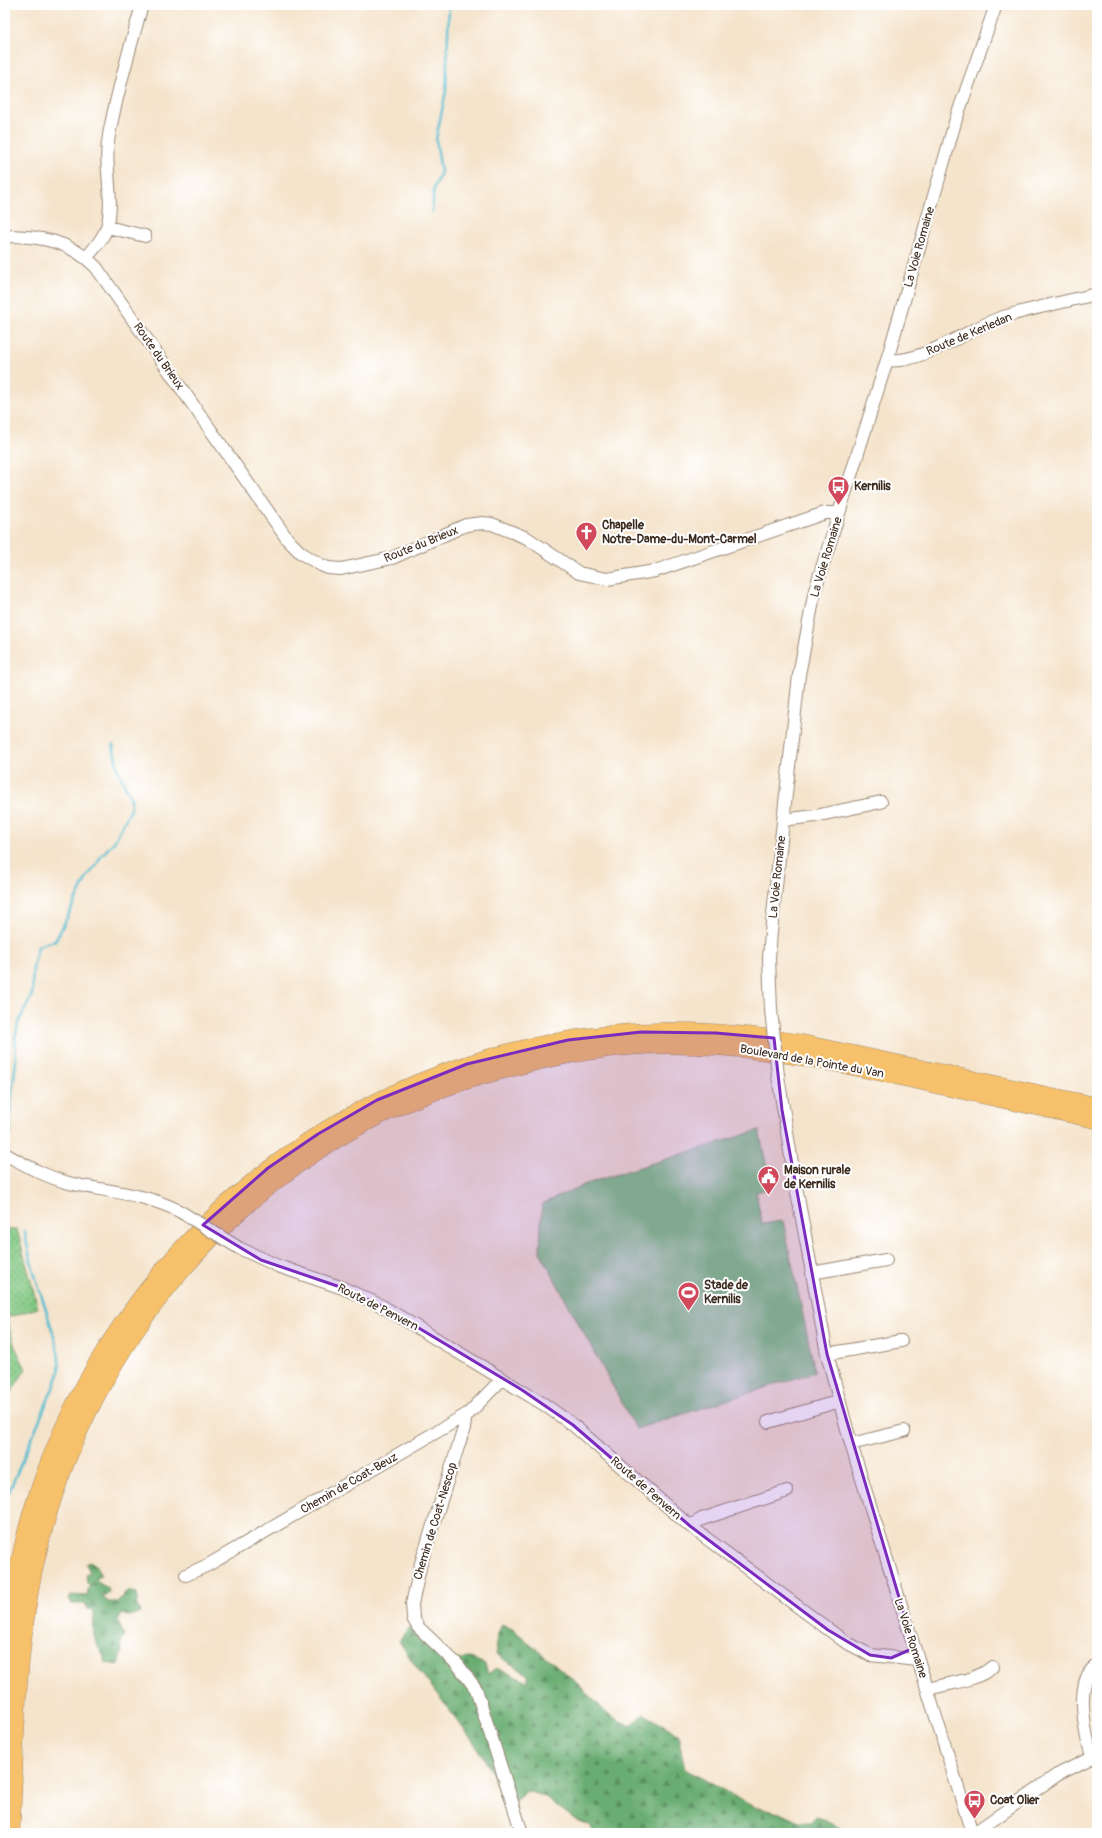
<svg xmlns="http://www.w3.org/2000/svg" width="1102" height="1838" font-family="Pangolin,sans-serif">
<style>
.grass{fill:url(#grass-dots);stroke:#5f7a51}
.forest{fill:url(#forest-firs);stroke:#526c48}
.park{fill:#83c984;stroke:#5f7a51}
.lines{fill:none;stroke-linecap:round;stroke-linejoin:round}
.stream{stroke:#54bdd1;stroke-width:2.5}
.minor-casing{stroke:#988775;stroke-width:14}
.highway-casing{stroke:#988775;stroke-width:18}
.minor{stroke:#fff;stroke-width:12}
.highway{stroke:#f7c06b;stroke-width:17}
.minor-bridge-casing{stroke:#988775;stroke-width:14;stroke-linecap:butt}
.minor-bridge{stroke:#fff;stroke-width:12}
.marked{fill:#7b2cbf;fill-opacity:0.2;stroke:#7b2cbf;stroke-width:3;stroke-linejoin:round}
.labels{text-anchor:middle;stroke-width:4;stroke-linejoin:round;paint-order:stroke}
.street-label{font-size:12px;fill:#3b2a1e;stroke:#fff}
.poi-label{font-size:12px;font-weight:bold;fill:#3b2a1e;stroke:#fff;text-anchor:start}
</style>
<defs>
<pattern id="grass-dots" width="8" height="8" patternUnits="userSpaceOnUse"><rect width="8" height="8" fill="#83c984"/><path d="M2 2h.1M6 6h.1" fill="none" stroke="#6ca36b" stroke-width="1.8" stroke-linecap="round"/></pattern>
<pattern id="forest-firs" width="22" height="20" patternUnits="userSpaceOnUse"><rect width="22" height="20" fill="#6aad72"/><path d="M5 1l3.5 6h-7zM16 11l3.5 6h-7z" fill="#588d5d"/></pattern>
</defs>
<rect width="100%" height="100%" fill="#fff"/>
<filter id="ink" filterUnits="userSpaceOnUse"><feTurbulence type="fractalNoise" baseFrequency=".025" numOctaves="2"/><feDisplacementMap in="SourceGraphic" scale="8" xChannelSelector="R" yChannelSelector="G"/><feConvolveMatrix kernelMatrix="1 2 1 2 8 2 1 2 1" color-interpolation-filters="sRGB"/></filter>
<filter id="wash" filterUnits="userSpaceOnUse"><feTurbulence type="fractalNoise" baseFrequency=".012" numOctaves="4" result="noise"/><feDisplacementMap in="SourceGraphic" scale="16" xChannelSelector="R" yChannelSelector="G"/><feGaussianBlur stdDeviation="0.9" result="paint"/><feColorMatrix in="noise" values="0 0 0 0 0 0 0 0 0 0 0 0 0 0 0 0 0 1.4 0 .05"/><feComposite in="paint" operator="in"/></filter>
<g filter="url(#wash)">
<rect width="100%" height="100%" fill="#f5e4cc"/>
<path class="grass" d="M17,1229L38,1308L6,1318L15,1347L26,1369L5,1402V1230Z"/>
<path class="forest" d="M88,1562L95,1564L101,1576L96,1579L99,1583L108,1588L109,1593L107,1595H102L108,1602H117L127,1591L137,1593L138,1599L136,1604L141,1611L140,1613L128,1616L122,1614L118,1620L122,1631L125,1634L121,1642L122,1652L118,1665L106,1663C103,1651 100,1652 96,1643C92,1632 94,1622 94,1610L87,1609L85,1604H72L69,1599L71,1595L87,1596L88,1589L90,1586L87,1583L86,1575L90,1572L86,1564Z
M502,1624L514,1630L576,1682L610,1716L631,1726L644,1714L674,1731L678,1735L685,1769L754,1807L780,1813L799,1822H811L816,1817L852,1833H594L590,1825L574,1819L544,1796L527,1791L506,1808L490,1769L473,1741L414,1664L399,1641L409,1627L440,1654L455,1659L470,1658L485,1664L488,1674L496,1668L528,1682V1675L496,1654L497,1636Z"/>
<path class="park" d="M759,1130L771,1188L756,1192L762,1224L783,1221L815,1372L636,1429L540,1252L542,1204L586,1184Z"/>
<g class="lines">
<path class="stream" d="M432,212L434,188L441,172L436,139L446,91L449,5
M11,1133L9,1118L16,1061L15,1038L19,1021L32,995L33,968L38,946L56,940L87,877L96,866L101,856L114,842L131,809V799L118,770L113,745
M5,1501L59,1374C61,1356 55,1340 50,1323C41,1292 29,1263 25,1231"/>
</g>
</g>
<g filter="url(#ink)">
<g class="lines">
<defs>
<path id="minor" d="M107,227L145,236
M5,236C41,236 70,241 96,267L288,540L301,553L321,565L328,568L341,569L392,558L466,525L483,523L492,524L527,538L579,573L607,579L655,571L825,513H839
M87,257C94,249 104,237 107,227C115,199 103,165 109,135C117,91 130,48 142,5
M887,360C919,365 969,329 1000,318C1032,308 1064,302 1097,294
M783,820L815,816L881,802
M771,1010L769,958L771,932L799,675L815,590L887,360L956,119L996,5
M778,1076L794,1176L827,1354L851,1444L972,1833
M5,1154C25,1165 46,1177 69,1183C107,1192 146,1193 181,1212
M239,1248L278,1266L343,1288L382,1306L545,1405L573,1425L690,1526L844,1641L870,1655L918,1660
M811,1273L886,1260
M827,1354L901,1341
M462,1417L465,1421L464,1428L421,1563L412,1604L413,1618L418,1627L458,1665L476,1689L522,1833
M768,1422L840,1401
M851,1444L904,1431
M690,1526L702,1519L787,1491
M186,1575L208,1565L469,1413L502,1379
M928,1689C946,1684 979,1680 992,1667
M1092,1756C1085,1735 1074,1680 1096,1666
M974,1833L1057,1775L1097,1755"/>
<path id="highway" d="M5,1690C8,1629 15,1564 34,1505C119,1236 360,1046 643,1032C695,1029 748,1034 800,1043L1097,1106
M11,1833C16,1732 16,1629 43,1532C94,1341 233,1175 416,1099C446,1086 476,1077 507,1069C559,1055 612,1045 665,1045C756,1044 845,1064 933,1084C988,1096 1042,1108 1097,1120"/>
</defs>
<use href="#minor" class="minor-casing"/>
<use href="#highway" class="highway-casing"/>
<use href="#minor" class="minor"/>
<use href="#highway" class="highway"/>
<defs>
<path id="minor-bridge" d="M771,1010L778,1076
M181,1212L239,1248"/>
</defs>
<use href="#minor-bridge" class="minor-bridge-casing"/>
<use href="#minor-bridge" class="minor-bridge"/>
</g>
</g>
<path class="marked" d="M641,1032L716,1033L774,1038L782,1110L827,1354L914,1648L891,1658L870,1655L828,1630L690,1526L573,1425L522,1390L382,1306L343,1288L261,1260L203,1225L268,1168L318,1134L377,1100L467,1064L568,1040Z"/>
<defs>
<symbol id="bus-pin" viewBox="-11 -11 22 30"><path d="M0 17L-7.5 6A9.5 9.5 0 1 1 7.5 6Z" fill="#d1495b" stroke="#fff"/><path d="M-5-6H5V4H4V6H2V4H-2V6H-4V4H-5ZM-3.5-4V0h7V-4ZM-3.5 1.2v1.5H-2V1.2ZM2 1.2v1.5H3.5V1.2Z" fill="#fff"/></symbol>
<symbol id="church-pin" viewBox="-11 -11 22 30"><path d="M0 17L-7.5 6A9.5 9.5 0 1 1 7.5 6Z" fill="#d1495b" stroke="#fff"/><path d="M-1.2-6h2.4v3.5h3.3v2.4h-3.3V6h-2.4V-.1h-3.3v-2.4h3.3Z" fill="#fff"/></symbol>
<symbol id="civic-pin" viewBox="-11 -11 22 30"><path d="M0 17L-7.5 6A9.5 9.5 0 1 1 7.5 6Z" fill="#d1495b" stroke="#fff"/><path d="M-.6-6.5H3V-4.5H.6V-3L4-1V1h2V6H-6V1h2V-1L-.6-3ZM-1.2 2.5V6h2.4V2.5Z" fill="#fff"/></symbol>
<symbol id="stadium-pin" viewBox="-11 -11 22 30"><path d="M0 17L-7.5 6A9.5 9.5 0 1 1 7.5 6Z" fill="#d1495b" stroke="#fff"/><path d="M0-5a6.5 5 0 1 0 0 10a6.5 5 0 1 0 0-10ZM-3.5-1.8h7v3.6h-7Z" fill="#fff"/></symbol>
</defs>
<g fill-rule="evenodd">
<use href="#bus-pin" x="826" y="474" width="25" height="34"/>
<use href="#church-pin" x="574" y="520" width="25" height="34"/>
<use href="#civic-pin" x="756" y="1164" width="25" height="34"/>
<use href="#stadium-pin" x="676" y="1280" width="25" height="34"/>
<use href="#bus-pin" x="962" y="1788" width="25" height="34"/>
</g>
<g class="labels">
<g class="street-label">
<text transform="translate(919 247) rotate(-74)" y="4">La Voie Romaine</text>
<text transform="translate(969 334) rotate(-23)" y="4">Route de Kerledan</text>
<text transform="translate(159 356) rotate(55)" y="4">Route du Brieux</text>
<text transform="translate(421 544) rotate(-22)" y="4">Route du Brieux</text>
<text transform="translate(826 557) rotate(-73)" y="4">La Voie Romaine</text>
<text transform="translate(777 877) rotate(-84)" y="4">La Voie Romaine</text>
<text transform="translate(812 1061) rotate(10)" y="4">Boulevard de la Pointe du Van</text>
<text transform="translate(378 1307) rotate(27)" y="4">Route de Penvern</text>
<text transform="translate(349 1483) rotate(-30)" y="4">Chemin de Coat-Beuz</text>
<text transform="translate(646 1488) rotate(41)" y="4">Route de Penvern</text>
<text transform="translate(435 1521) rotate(-73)" y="4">Chemin de Coat-Nescop</text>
<text transform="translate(911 1638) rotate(72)" y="4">La Voie Romaine</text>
</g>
<g class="poi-label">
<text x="854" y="490">Kernilis</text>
<text x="602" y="529">Chapelle<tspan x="602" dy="14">Notre-Dame-du-Mont-Carmel</tspan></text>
<text x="784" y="1174">Maison rurale<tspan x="784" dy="14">de Kernilis</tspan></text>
<text x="704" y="1289">Stade de<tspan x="704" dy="14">Kernilis</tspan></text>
<text x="990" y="1804">Coat Olier</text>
</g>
</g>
<rect width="1102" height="1838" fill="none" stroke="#fff" stroke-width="20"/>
</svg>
